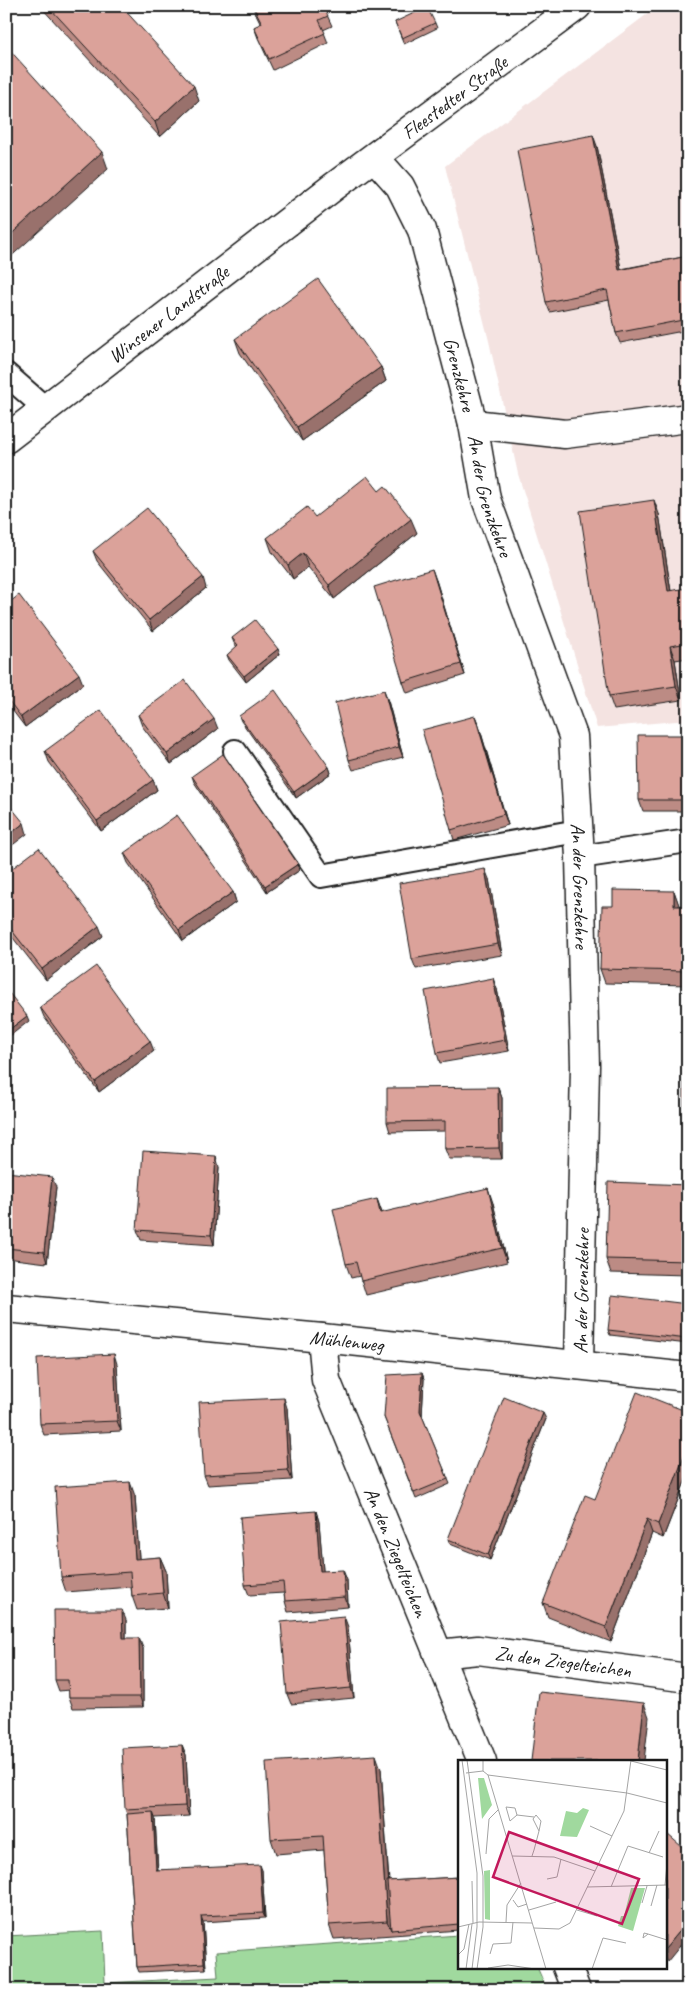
<svg xmlns="http://www.w3.org/2000/svg" width="694" height="1996" font-family="Caveat,sans-serif">
<style>
.built{fill:#f4e3e1}
.green{fill:#a0d99e;stroke:#5e7a5d}
.lines{fill:none;stroke-linecap:round;stroke-linejoin:round}
.service-casing{stroke:#1c1c1c;stroke-width:26}
.minor-casing{stroke:#1c1c1c;stroke-width:31}
.tertiary-casing{stroke:#1c1c1c;stroke-width:31}
.service{stroke:#fff;stroke-width:22}
.minor{stroke:#fff;stroke-width:28}
.tertiary{stroke:#fff;stroke-width:28}
.wall{fill:#bc8b84;stroke:#1c1c1c}
.shaded-wall{fill:#99716c;stroke:#1c1c1c}
.building{fill:#dba29a;stroke:#1c1c1c}
.labels{text-anchor:middle;stroke-width:4.5;stroke-linejoin:round;paint-order:stroke}
.street-label{font-size:20px;fill:#1c1c1c;stroke:#fff}
.inset-road{fill:none;stroke:#a4a4a4;stroke-width:1}
.view{fill:#c2185b;fill-opacity:0.15;stroke:#c2185b;stroke-width:2.5}
.inset-edge{fill:none;stroke:#1c1c1c;stroke-width:2.5}
</style>
<rect width="100%" height="100%" fill="#fff"/>
<filter id="ink" filterUnits="userSpaceOnUse"><feTurbulence type="fractalNoise" baseFrequency=".02" numOctaves="2"/><feDisplacementMap in="SourceGraphic" scale="10" xChannelSelector="R" yChannelSelector="G"/><feConvolveMatrix kernelMatrix="1 2 1 2 8 2 1 2 1" color-interpolation-filters="sRGB"/></filter>
<g filter="url(#ink)">
<path class="built" d="M658,6H688V720L597,728L518,474L489,341L445,166Z"/>
<path class="green" d="M103,1931L105,1983L218,1977L216,1952L459,1935V1967H537L547,1990H6V1936Z"/>
<g class="lines">
<defs>
<path id="service" d="M6,374L46,409
M235,751L321,876L578,831
M580,857L688,841"/>
<g id="minor">
<path id="s1" d="M375,158L400,186L422,230L473,424L486,499L573,736L580,857L585,1066L579,1365"/>
<path d="M473,424L565,434L688,418"/>
<path id="s2" d="M6,1308L322,1338L688,1377"/>
<path id="s3" d="M322,1338L326,1380L482,1761"/>
<path id="s4" d="M438,1654L478,1650L688,1678"/>
<path d="M567,1967L576,1990"/>
</g>
<g id="tertiary">
<path id="s5" d="M6,439L332,188L577,6"/>
</g>
</defs>
<use href="#service" class="service-casing"/>
<use href="#minor" class="minor-casing"/>
<use href="#tertiary" class="tertiary-casing"/>
<use href="#service" class="service"/>
<use href="#minor" class="minor"/>
<use href="#tertiary" class="tertiary"/>
</g>
<path class="wall" d="M40,6H121L199,101L160,137Z
M252,6H323L332,26L323,30L328,43L273,70L258,38L254,27L261,24Z
M395,22L435,23L437,28L404,44Z
M597,146L621,269L688,256V330L620,343L616,333L609,300L550,312L546,302Z
M235,339L381,367L386,381L302,441L240,353Z
M379,491L417,533L334,599L308,567L293,579L272,552L267,538L315,517Z
M659,514L671,591L688,588V658L675,660L681,700L614,710L609,696Z
M93,551L206,588L153,631L97,561Z
M436,580L465,675L407,693L403,682Z
M6,605L83,684L25,727L6,702Z
M232,638L278,649L280,654L246,682L229,660L227,655L237,647L234,643Z
M388,701L403,757L353,770L349,760Z
M138,715L218,729L171,764L142,726Z
M239,716L329,767L331,773L296,798L241,721Z
M475,716L479,726L508,825L454,840L451,830Z
M688,735V811H643L639,800Z
M45,751L153,780L157,790L101,831L49,762Z
M192,776L300,870L267,892L194,782Z
M124,853L233,892L236,902L183,941L128,863Z
M6,873L103,936L46,980L6,929Z
M489,879L502,955L416,969L412,959Z
M674,891L679,906H688V985L605,983L600,969L613,906Z
M497,989L509,1051L440,1063L437,1053Z
M40,1007L154,1051L99,1092L44,1017Z
M688,1060V1146H687L684,1135Z
M498,1087L502,1098V1159H449L445,1149V1131L390,1132L387,1122Z
M219,1167L214,1245L141,1240L137,1230Z
M6,1172L56,1187L47,1263L6,1258Z
M688,1185V1275L611,1273L606,1259Z
M377,1199L382,1213L493,1203L507,1262L366,1295L360,1276L351,1278L346,1264Z
M688,1304V1344L610,1335L608,1330Z
M117,1364L121,1431L44,1435L40,1424Z
M422,1373L424,1379L422,1416L450,1484L416,1499L384,1417Z
M287,1408L292,1480L208,1485L204,1475Z
M688,1412V1474L663,1538L652,1533L611,1642L548,1617L543,1603L595,1499Z
M546,1419L490,1560L450,1544L448,1539Z
M135,1496L139,1559L160,1557L166,1571L168,1608L137,1610L132,1596L131,1587L66,1592L61,1577Z
M316,1511L319,1522L323,1571L347,1580L348,1607L288,1612L285,1601L284,1593L249,1595L245,1585Z
M126,1620V1638L143,1648V1707L73,1708L69,1697V1690L59,1691L55,1680Z
M348,1627L354,1698L291,1704L287,1694Z
M182,1745L186,1755L189,1816L155,1818L158,1870H262L265,1918L203,1922L206,1969L139,1972L137,1967L127,1814L125,1809Z
M381,1769L389,1881L459,1877V1930L393,1935L334,1939L329,1925L324,1850L276,1854L271,1839Z
M688,1789V1806L683,1795Z"/>
<path class="shaded-wall" d="M194,86L199,101L160,137L155,122Z
M593,135L597,146L623,280L619,270Z
M102,152L108,169L6,261V239Z
M381,367L386,381L302,441L297,427Z
M654,500L659,514L673,606L668,591Z
M411,519L417,533L334,599L329,585Z
M303,553L308,567L293,579L288,565Z
M432,569L436,580L465,675L461,664Z
M203,577L206,588L153,631L149,620Z
M670,646L675,660L681,700L676,686Z
M278,649L280,654L246,682L244,676Z
M79,674L83,684L25,727L21,717Z
M384,690L388,701L403,757L399,747Z
M475,716L479,726L508,825L504,814Z
M214,719L218,729L171,764L167,754Z
M329,767L331,773L296,798L294,792Z
M153,780L157,790L101,831L97,821Z
M24,823L27,834L6,850V837Z
M298,864L300,870L267,892L265,886Z
M485,869L489,879L502,955L498,944Z
M674,891L679,905V920L674,906Z
M233,892L236,902L183,941L179,930Z
M99,926L103,936L46,980L42,969Z
M493,978L497,989L509,1051L505,1040Z
M27,1016L29,1021L6,1039V1032Z
M150,1041L154,1051L99,1092L95,1082Z
M498,1087L502,1098V1159L499,1148Z
M216,1156L219,1167L214,1245L211,1235Z
M52,1177L56,1187L47,1263L44,1252Z
M488,1188L493,1203L507,1262L502,1248Z
M377,1199L382,1213H380Z
M114,1354L117,1364L121,1431L117,1421Z
M422,1373L424,1379L422,1416L420,1411Z
M284,1398L287,1408L292,1480L288,1470Z
M543,1413L546,1419L490,1560L488,1555Z
M688,1446V1474L663,1538L658,1524Z
M130,1482L135,1496L140,1573L135,1559Z
M316,1511L319,1522L324,1582L320,1571Z
M647,1519L652,1533L611,1642L606,1627Z
M160,1557L166,1571L168,1608L163,1593Z
M343,1570L347,1580L348,1607L345,1597Z
M122,1610L126,1620V1649L123,1638Z
M344,1616L348,1627L354,1698L351,1688Z
M139,1638L143,1648V1707L140,1697Z
M644,1703L649,1717L644,1761H638Z
M182,1745L186,1755L189,1816L185,1806Z
M376,1755L381,1769L392,1930H391L387,1921Z
M153,1812L155,1818L158,1876L156,1870Z
M260,1865L262,1870L265,1918L263,1913Z
M201,1916L203,1922L206,1969L204,1963Z
M688,1921V1936L667,1962L665,1958V1949Z"/>
<path class="building" d="M48,6H121L194,86L155,122Z
M253,6H323L328,16L319,20L325,33L269,59L254,27L262,23Z
M427,7L435,23L402,38L395,22Z
M6,46L102,152L6,239Z
M593,135L619,270L688,256V319L616,333L607,290L546,302L517,150Z
M318,279L381,367L297,427L235,339Z
M367,476L379,491L385,486L411,519L329,585L303,553L288,565L267,538L307,507L315,517Z
M654,500L668,591L688,588V643L670,646L676,686L609,696L580,511Z
M147,508L203,577L149,620L93,551Z
M432,569L461,664L403,682L374,587Z
M19,595L79,674L21,717L6,697V605Z
M255,620L278,649L244,676L227,655L238,645L232,638Z
M185,680L214,719L167,754L138,715Z
M275,690L329,767L294,792L239,716Z
M384,690L399,747L349,760L335,703Z
M101,710L153,780L97,821L45,751Z
M475,716L504,814L451,830L422,730Z
M638,735H688V800H639Z
M223,754L298,864L265,886L192,776Z
M6,801L24,823L6,837Z
M177,815L233,892L179,930L124,853Z
M39,848L99,926L42,969L6,923V873Z
M485,869L498,944L412,959L399,883Z
M613,890L674,891V906H688V971L600,969L602,906H613Z
M96,966L150,1041L95,1082L40,1007Z
M493,978L505,1040L437,1053L425,991Z
M6,989L27,1016L6,1032Z
M684,1060H688V1135H684Z
M498,1087L499,1148L445,1149V1121L387,1122V1088Z
M143,1151L216,1156L211,1235L137,1230Z
M6,1172L52,1177L44,1252L6,1248Z
M608,1182L688,1185V1261L606,1259Z
M488,1188L502,1248L361,1281L356,1262L346,1264L333,1209L377,1199L380,1213Z
M612,1295L688,1304V1339L608,1330Z
M114,1354L117,1421L40,1424L37,1358Z
M422,1373L420,1411L448,1479L414,1493L384,1417L387,1375Z
M637,1392L688,1412V1446L658,1524L647,1519L606,1627L543,1603L585,1495L595,1499Z
M504,1397L543,1413L488,1555L448,1539Z
M284,1398L288,1470L204,1475L199,1402Z
M130,1482L135,1559L160,1557L163,1593L132,1596L130,1572L61,1577L55,1487Z
M316,1511L320,1571L343,1570L345,1597L285,1601L283,1582L245,1585L240,1517Z
M54,1610H122L123,1638H139L140,1697H69L68,1680H55Z
M344,1616L351,1688L287,1694L281,1622Z
M539,1692L644,1703L638,1761H531Z
M182,1745L185,1806L125,1809L122,1748Z
M376,1755L387,1921L329,1925L323,1836L271,1839L266,1762Z
M688,1789V1798L683,1795Z
M153,1812L156,1870L260,1865L263,1913L201,1916L204,1963L137,1967L127,1814Z
M667,1834L688,1852V1921L665,1949V1836Z
M459,1877V1924L391,1930L387,1881Z"/>
</g>
<g class="labels">
<g class="street-label">
<text dy="7" stroke="none"><textPath href="#s5" startOffset="564">Fleestedter Straße</textPath></text>
<text dy="7" stroke="none"><textPath href="#s5" startOffset="205">Winsener Landstraße</textPath></text>
<text dy="7" stroke="none"><textPath href="#s1" startOffset="236">Grenzkehre</textPath></text>
<text dy="7" stroke="none"><textPath href="#s1" startOffset="361">An der Grenzkehre</textPath></text>
<text dy="7" stroke="none"><textPath href="#s1" startOffset="766">An der Grenzkehre</textPath></text>
<text transform="translate(581 1291) rotate(-89)" y="7">An der Grenzkehre</text>
<text dy="7" stroke="none"><textPath href="#s2" startOffset="342">Mühlenweg</textPath></text>
<text dy="7" stroke="none"><textPath href="#s3" startOffset="228">An den Ziegelteichen</textPath></text>
<text dy="7" stroke="none"><textPath href="#s4" startOffset="126">Zu den Ziegelteichen</textPath></text>
</g>
</g>
<g transform="translate(458 1760)">
<rect width="209" height="209" fill="#fff"/>
<path d="M20,18H26L34,45L24,59ZM125,48L131,50L119,77L102,76L108,51L119,53ZM32,110V160L27,159L26,111ZM173,128H187L175,171L160,166L163,156H166Z" fill="#a0d99e"/>
<path class="inset-road" d="M4,0L19,113V167L14,209M9,0L25,116V167L19,209M25,0V11L30,15L88,209M173,1L209,10M8,13L25,11M30,15L169,33L209,43M59,55L52,61L48,47L57,48L59,55L76,57M132,66L154,76M191,93L201,71M28,94L31,59L40,50M54,96L96,97L137,111M74,96L76,90L81,71L83,61L78,55L75,59L81,71M89,119L99,117L103,99M14,121L15,163M207,125L209,104M129,127L209,125M153,127L170,86L205,97M55,140L60,147L69,144M184,143L189,126M193,146L199,125M71,150L98,142M119,150L139,156M48,162L49,145L63,123M0,167L21,162L74,163M76,168L101,169L112,163L166,51L173,0M190,174L185,178L186,173L190,174L209,180M32,194L35,184L53,183L55,162M0,195L6,189L11,164M30,208L50,205L77,209M8,209L14,164M134,209L145,178L168,183"/>
<path class="view" d="M51,72L181,119L164,164L35,117Z"/>
<rect width="209" height="209" class="inset-edge"/>
</g>
<rect width="694" height="1996" fill="none" stroke="#fff" stroke-width="25"/>
<rect x="12" y="12" width="669" height="1971" fill="none" stroke="#1c1c1c" stroke-width="2" filter="url(#ink)"/>
</svg>
